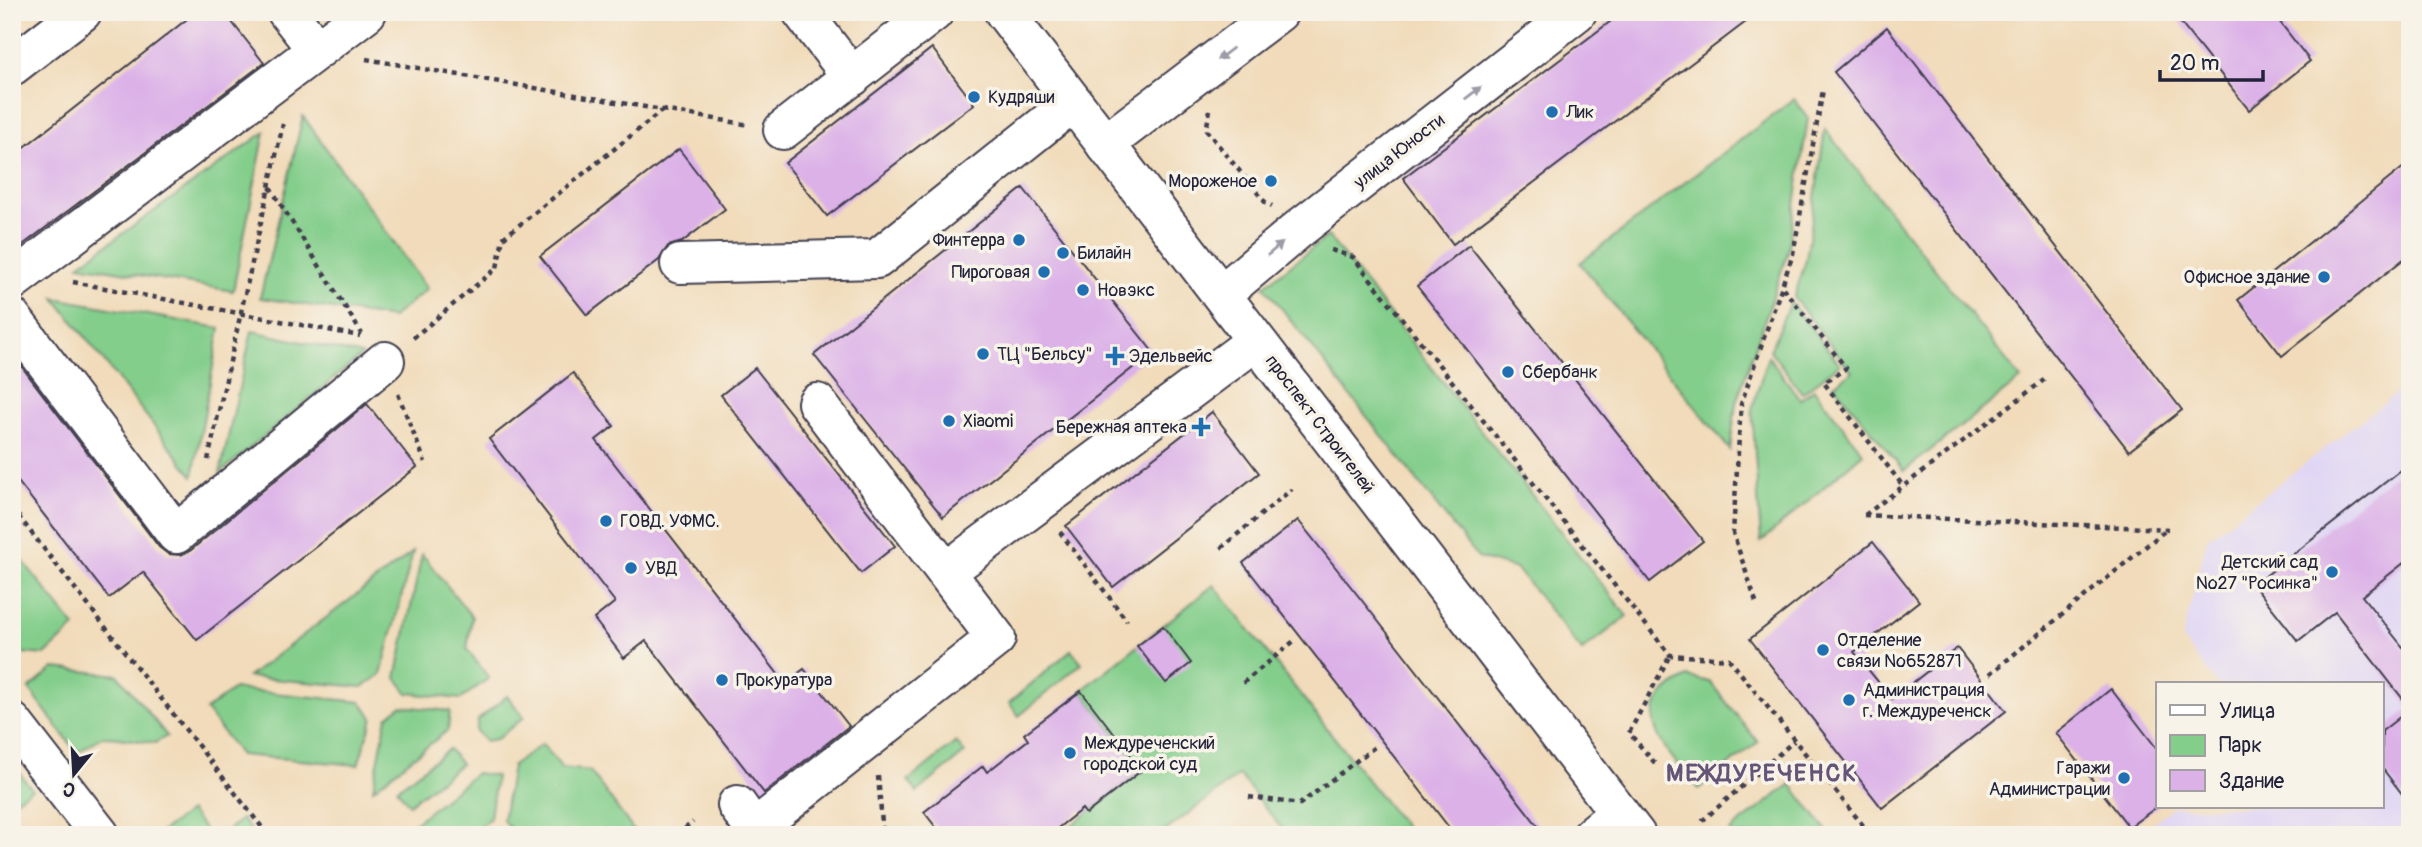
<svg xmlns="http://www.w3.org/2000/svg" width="2422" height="847" font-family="Pangolin,sans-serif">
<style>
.built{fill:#dfd5f5}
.green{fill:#83ce8b;stroke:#527863;stroke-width:2}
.building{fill:#dbb1e8}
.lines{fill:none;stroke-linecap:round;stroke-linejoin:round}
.minor-casing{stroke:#413e4e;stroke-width:42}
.major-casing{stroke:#413e4e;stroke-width:42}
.path{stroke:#413e4e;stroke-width:4.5;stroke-dasharray:5 5;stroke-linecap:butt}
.minor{stroke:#fff;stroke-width:38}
.major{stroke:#fff;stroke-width:38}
.oneway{fill:#9c9ca7}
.poi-dot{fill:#1f6fb2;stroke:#f7f3e8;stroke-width:2.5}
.labels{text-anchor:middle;stroke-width:7;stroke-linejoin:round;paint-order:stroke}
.poi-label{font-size:18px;fill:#22223b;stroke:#f7f3e8;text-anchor:start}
.street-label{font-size:18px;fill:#22223b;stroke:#f7f3e8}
.district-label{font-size:24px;font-weight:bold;letter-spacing:2px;fill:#635478;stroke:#f7f3e8}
</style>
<rect width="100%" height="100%" fill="#f7f3e8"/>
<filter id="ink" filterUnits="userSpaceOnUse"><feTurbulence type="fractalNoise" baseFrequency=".0143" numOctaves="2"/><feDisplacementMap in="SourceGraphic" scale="14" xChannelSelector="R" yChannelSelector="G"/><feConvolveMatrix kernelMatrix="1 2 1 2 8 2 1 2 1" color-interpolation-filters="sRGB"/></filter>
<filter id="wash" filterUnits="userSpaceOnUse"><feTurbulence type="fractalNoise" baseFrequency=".00686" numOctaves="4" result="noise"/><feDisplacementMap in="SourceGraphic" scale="28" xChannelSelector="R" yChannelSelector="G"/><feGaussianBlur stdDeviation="1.57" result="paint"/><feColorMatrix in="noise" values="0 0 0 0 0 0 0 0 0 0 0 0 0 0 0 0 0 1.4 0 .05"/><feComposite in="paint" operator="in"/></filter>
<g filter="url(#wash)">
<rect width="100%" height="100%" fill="#f1dbba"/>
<path class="built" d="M2410,383V835H2139L2172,807H2382V684H2217L2182,639L2207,539Z"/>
<path class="green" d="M1794,99L1808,118L1788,252L1736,403L1730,450L1580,263Z
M303,116L427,289L392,318L260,298Z
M1825,129L2021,379L1904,471L1834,385L1852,372L1794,298L1806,260Z
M265,132L233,291L79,265Z
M1328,236L1627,616L1582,651L1517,569L1478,558L1264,286Z
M55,298L220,328L193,476Z
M1790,302L1840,364L1802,393L1770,350Z
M252,331L362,355L220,473Z
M1768,356L1800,399L1814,389L1863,453L1761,542L1752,409Z
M12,547L75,627L45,655L12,652Z
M413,552L381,675L363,687L248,677Z
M422,554L472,617L467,649L489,678L461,699L408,693L396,678Z
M1214,585L1411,835H1287L1239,775L1160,835H1059L1142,770L1081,691Z
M1071,650L1082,663L1019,716L1009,703Z
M54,668L118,675L167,736L155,743L103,736L77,753L29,689Z
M1688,677L1710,682L1758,742L1698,789C1667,750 1621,710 1688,677Z
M234,689L361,702L373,718L358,765L240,755L206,710Z
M507,696L524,717L497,739L485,741L476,731L478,720Z
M401,706L450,711L448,730L373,789L387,717Z
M956,742L965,753L917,792L908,781Z
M542,744L562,768L590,771L637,835H515L503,820L512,766Z
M449,749L461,764L409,804L397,789Z
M12,764L32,789L12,802Z
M476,773L496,776L490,818L473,832L407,829Z
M1791,784L1830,835H1733L1730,831Z
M190,811L209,835H157Z
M242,819L254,835H221Z"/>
<g id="blocks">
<path class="building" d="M196,12H224L264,63L12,253V157Z
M1623,12H1759L1453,244L1403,178Z
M2172,12H2272L2310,61L2249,110Z
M1887,27L2182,410L2129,451L1834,72Z
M932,48L974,104L827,216L785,163Z
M679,149L725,209L682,242L668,246L659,260L587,315L540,256Z
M2410,162V254L2282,356L2238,300Z
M1023,188L1153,352L943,517L814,355Z
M1469,245L1703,541L1650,582L1417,286Z
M12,354L159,547L168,554L180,555L190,551L367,404L417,467L197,640L143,572L109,598L12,474Z
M755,368L895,546L861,573L721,395Z
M573,373L614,426L596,440L785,683L804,669L849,726L764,793L646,641L624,658L594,619L615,602L489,439Z
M1212,412L1259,473L1113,587L1066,526Z
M2410,463V558L2362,596L2410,656V708L2335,612L2298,641L2254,585Z
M1298,520L1371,612L1545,835H1455L1243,563Z
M1873,542L1919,601L1854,652L1892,699L1957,648L2006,711L1882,808L1750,639Z
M1163,626L1191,663L1166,683L1137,646Z
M2111,689L2158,750V806L2129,827L2056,733Z
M1081,691L1142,770L1086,814L1082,809L1049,835H942L924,812L983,766L987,772L1028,740L1024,734Z
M2410,709V804L2382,768V731Z"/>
</g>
</g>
<g filter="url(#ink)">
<use href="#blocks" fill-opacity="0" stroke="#413e4e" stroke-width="2"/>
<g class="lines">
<defs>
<path id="minor" d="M287,12L317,50L367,12
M802,12L852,77
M12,66L82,12
M783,130L934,12
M1105,144L1279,12
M680,264L877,259L1072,103
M12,281L317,50
M1223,293L1300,228L1577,12
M12,318L176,534L385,361
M947,571L1256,341
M12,722L100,835
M737,805L754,829L996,638L817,403
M1592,835L1619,813"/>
<path id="major" d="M1004,12L1636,835"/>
</defs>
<use href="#minor" class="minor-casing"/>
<use href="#major" class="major-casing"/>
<path class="path" d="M366,59L750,125
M1210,110L1206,130L1265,202L1272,206
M270,187L362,334
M1331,250L1353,257L1670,655L1729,659L1866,829L1867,835
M73,282L360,336
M1783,288L1846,368L1824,383L1903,486
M413,338L497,268L503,238L663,110
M398,394L425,462
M208,460L283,124
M12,508L268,835
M1864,515L2168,529
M1865,515L2048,377
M1060,532L1127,621
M1221,548L1292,489
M1756,602L1733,533L1741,404L1793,254L1823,90
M1990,674L2167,529
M1243,683L1294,641
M1655,763L1629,733L1670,655
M878,776L883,835
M1249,797L1300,804L1376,746
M1702,821L1794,741
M677,835L693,822"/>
<use href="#minor" class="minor"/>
<use href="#major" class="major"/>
</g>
<defs><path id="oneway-solid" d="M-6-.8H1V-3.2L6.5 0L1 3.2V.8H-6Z" transform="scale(1.75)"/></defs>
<g class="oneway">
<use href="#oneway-solid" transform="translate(1225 54) rotate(143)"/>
<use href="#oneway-solid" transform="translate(1473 93) rotate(-38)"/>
<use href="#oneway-solid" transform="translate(1275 249) rotate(-40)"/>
</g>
</g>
<g class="poi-dot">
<circle cx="974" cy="97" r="7"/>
<circle cx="1552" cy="112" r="7"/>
<circle cx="1271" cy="181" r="7"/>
<circle cx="1019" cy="240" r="7"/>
<circle cx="1063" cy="253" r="7"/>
<circle cx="1044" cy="272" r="7"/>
<circle cx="2324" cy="277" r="7"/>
<circle cx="1083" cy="290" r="7"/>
<circle cx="983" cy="354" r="7"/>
<path d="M1111.5 345.5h7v7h7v7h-7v7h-7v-7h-7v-7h7z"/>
<circle cx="1508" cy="372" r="7"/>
<circle cx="949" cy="421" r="7"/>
<path d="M1197.5 416.5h7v7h7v7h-7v7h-7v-7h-7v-7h7z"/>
<circle cx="606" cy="521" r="7"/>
<circle cx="631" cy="568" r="7"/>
<circle cx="2332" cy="572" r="7"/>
<circle cx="1823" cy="650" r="7"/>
<circle cx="722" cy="680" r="7"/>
<circle cx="1849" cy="700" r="7"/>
<circle cx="1070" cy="753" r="7"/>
<circle cx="2124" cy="778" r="7"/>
</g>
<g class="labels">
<g class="poi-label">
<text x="988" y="103">Кудряши</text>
<text x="1566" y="118">Лик</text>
<text x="1257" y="187" text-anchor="end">Мороженое</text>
<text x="1005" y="246" text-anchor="end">Финтерра</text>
<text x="1077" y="259">Билайн</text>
<text x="1030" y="278" text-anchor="end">Пироговая</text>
<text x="2310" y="283" text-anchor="end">Офисное здание</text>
<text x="1097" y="296">Новэкс</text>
<text x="997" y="360">ТЦ "Бельсу"</text>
<text x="1129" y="362">Эдельвейс</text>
<text x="1522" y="378">Сбербанк</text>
<text x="963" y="427">Xiaomi</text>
<text x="1187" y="433" text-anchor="end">Бережная аптека</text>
<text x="620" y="527">ГОВД. УФМС.</text>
<text x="2318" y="568" text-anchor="end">Детский сад<tspan x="2318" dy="21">№27 "Росинка"</tspan></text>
<text x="645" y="574">УВД</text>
<text x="1837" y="646">Отделение<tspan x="1837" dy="21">связи №652871</tspan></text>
<text x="736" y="686">Прокуратура</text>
<text x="1863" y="696">Администрация<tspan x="1863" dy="21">г. Междуреченск</tspan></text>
<text x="1084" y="749">Междуреченский<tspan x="1084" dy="21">городской суд</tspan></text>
<text x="2110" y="774" text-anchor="end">Гаражи<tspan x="2110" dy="21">Администрации</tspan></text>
</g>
<g class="street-label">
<text transform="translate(1399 151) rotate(-38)" y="6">улица Юности</text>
<text transform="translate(1320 424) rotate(53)" y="6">проспект Строителей</text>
</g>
<g class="district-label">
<text x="1762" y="781">МЕЖДУРЕЧЕНСК</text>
</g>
</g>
<rect width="2422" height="847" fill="none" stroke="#f7f3e8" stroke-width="42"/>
<rect x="2156" y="682" width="228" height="126" fill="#f7f3e8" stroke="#a29fa3" stroke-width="2"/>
<rect x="2170" y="705" width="35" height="10" fill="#ffffff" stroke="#a29fa3" stroke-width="2"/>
<text x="2219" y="718" font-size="21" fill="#22223b">Улица</text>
<rect x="2170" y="735" width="35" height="21" fill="#83ce8b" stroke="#a29fa3" stroke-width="2"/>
<text x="2219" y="752" font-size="21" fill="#22223b">Парк</text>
<rect x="2170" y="770" width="35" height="21" fill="#dbb1e8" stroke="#a29fa3" stroke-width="2"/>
<text x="2219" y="788" font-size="21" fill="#22223b">Здание</text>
<g transform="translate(74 774) rotate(198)" stroke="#f7f3e8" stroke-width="5" paint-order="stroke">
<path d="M0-5L12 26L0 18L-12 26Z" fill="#22223b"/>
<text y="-10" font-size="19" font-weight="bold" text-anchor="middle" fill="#22223b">С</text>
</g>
<path d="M2160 70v10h103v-10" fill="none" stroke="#22223b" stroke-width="3.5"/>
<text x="2170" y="70" font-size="21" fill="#22223b" stroke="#f7f3e8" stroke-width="5" paint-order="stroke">20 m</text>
</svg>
